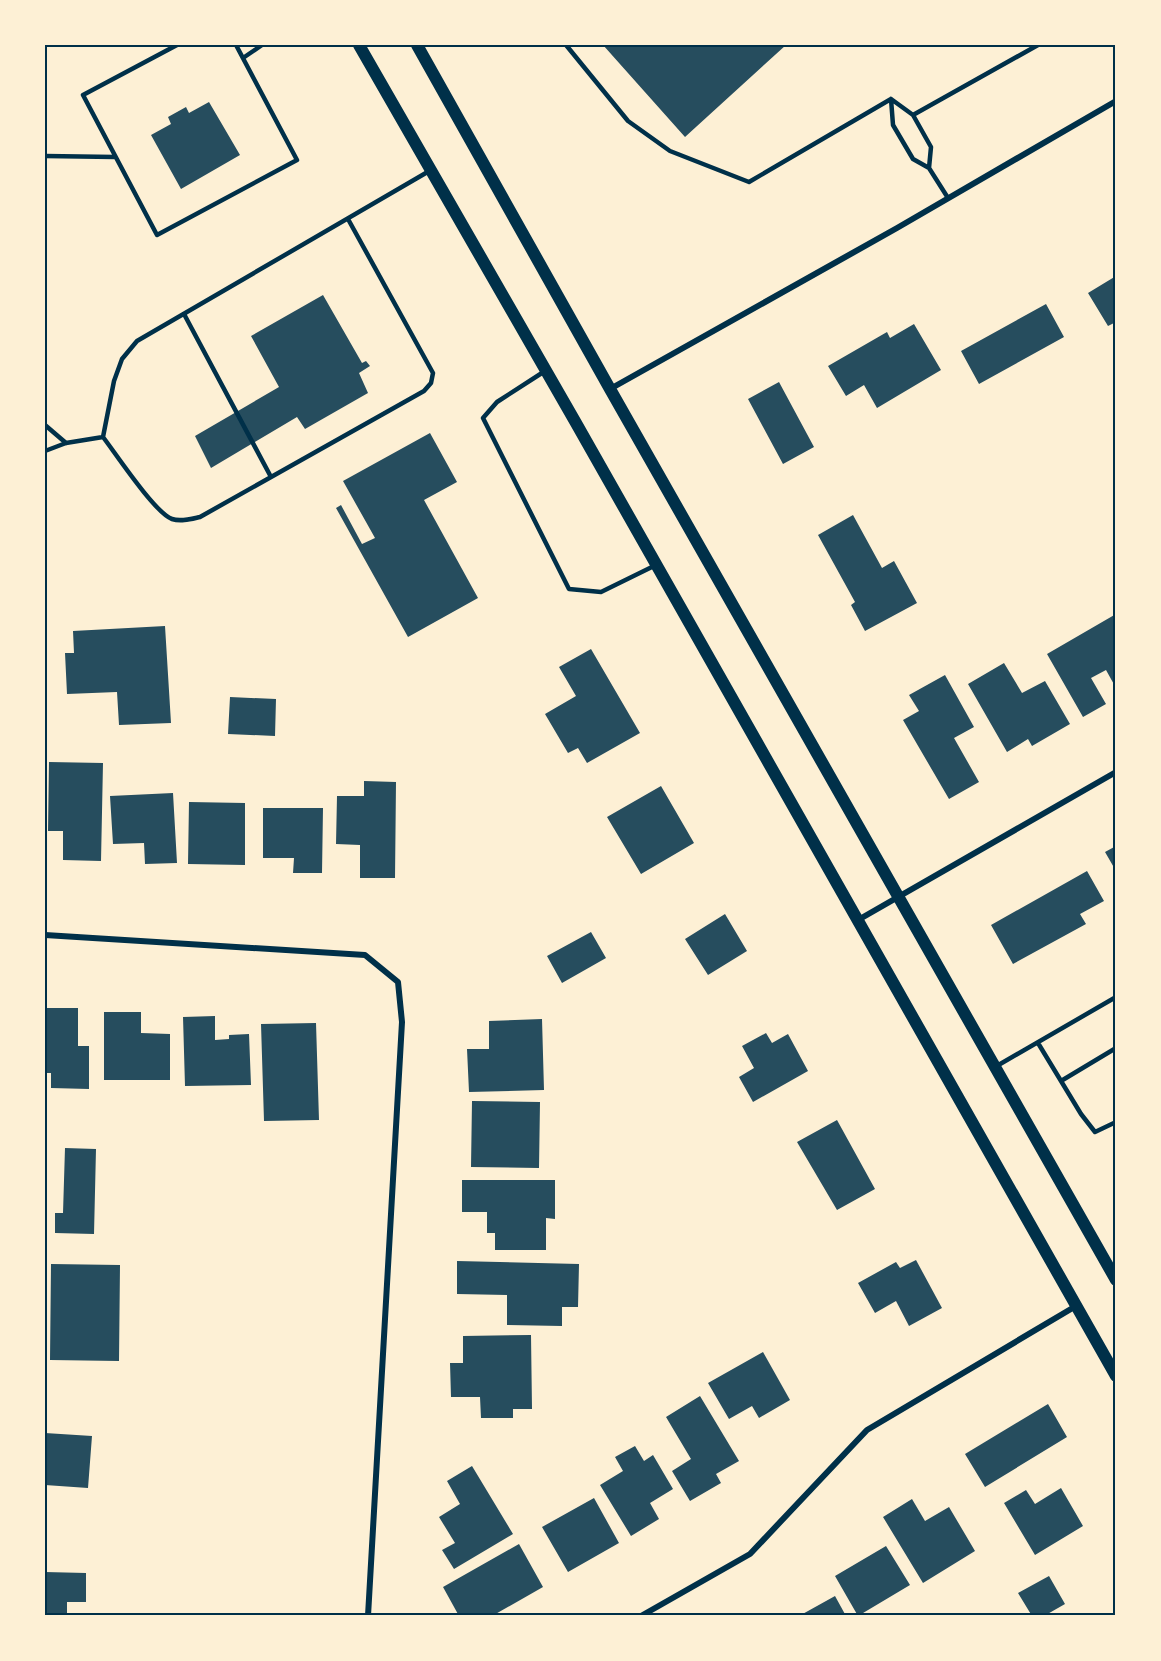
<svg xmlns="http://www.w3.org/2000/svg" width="1161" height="1661" font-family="'Work Sans',sans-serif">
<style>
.building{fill:#264d5e}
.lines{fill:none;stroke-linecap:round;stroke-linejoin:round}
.service{stroke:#003049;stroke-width:4.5}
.minor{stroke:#003049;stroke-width:6}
.secondary{stroke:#003049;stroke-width:12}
.neatline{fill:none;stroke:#003049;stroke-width:2}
</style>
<rect width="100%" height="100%" fill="#fdf0d5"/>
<path class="building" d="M603,45H786L685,137Z
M209,102L240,155L181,189L151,135L171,124L168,117L186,107L189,113Z
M1116,276V322L1108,326L1088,293Z
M323,295L362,363L366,361L370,366L359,373L368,393L305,429L297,417L211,468L195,436L279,387L251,336Z
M1046,304L1064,337L979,384L961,351Z
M914,324L941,370L877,408L864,385L846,396L828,366L887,332L890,338Z
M779,382L814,447L783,464L748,399Z
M430,433L457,482L424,500L478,598L408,637L336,508L341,505L362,544L375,538L343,481Z
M853,515L882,568L894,561L917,603L865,631L851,605L855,602L818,535Z
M1116,614V688L1106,670L1091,678L1106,704L1083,717L1047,654Z
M165,626L171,723L119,725L117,692L67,694L65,653H74L73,631Z
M591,649L640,733L587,763L578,748L568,753L545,714L576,696L559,667Z
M1004,663L1022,693L1045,681L1070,724L1032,746L1028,739L1007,752L968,684Z
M945,675L974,727L954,738L979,782L949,799L903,720L919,711L909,695Z
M230,697L276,699L275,736L228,734Z
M49,762L103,763L101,861L63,860V831H48Z
M364,781L396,782L395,878H360V845L336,844L337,796H364Z
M661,786L694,843L641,874L607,817Z
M173,793L177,863L145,864L144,843L113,844L110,796Z
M189,802L245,803V865L188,864Z
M263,808H323L322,873H293L294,858H263Z
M1116,846V871L1105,852Z
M1087,871L1104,901L1080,914L1086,924L1013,964L991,925Z
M725,914L747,951L708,975L685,939Z
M591,932L606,958L562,983L547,956Z
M45,1008H78V1046H89V1089L51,1088V1073H45Z
M104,1012H141V1033L170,1034V1080H104Z
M215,1016V1040L229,1039V1035L249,1034L251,1085L185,1086L183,1017Z
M542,1019L544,1090L469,1092L467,1049H489V1021Z
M316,1023L319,1120L264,1121L261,1024Z
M766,1033L772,1043L788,1034L808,1071L753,1102L739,1077L754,1068L742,1046Z
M472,1101L540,1102L539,1168L471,1167Z
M837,1120L875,1189L837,1210L797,1142Z
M65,1148L96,1149L94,1234L55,1233V1213H63Z
M462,1180H555V1219L546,1218V1250H495V1233H487V1212H462Z
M916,1260L942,1308L909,1326L896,1301L875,1313L858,1283L896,1262L900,1268Z
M457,1261L579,1264L578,1307H562V1326L507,1325V1295L457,1294Z
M51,1264L120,1265L119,1361L50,1360Z
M531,1335L532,1409H513V1418H481L480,1397H451L450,1363H463V1336Z
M763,1352L790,1400L759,1418L752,1406L729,1419L708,1383Z
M700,1396L739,1461L716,1474L721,1483L690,1501L672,1471L691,1459L666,1417Z
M1048,1404L1067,1437L985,1487L965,1454Z
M45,1433L92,1436L88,1488L45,1485Z
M635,1446L644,1461L653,1455L673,1489L650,1503L659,1519L631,1536L600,1485L623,1471L615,1457Z
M472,1466L513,1534L454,1569L442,1550L455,1543L439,1517L460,1504L447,1481Z
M1061,1488L1083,1526L1035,1555L1004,1503L1026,1490L1035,1504Z
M594,1498L619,1543L568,1572L542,1527Z
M912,1499L925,1521L949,1507L975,1551L923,1583L883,1517Z
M519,1544L543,1587L492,1616H459L443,1587Z
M886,1546L910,1585L858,1616L835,1576Z
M45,1572L86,1573V1602H67V1616H45Z
M1049,1576L1065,1604L1044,1616H1032L1018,1593Z
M835,1596L846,1616H799Z"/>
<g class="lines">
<path class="service" d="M177,45L83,95L157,235L297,160L236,45
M566,45L628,121L670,151L749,182L891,99
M243,58L262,45
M891,99L893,125L913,159L929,168L948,198
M891,99L913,115L931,147L929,168
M913,115L1038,45
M45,156L115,157
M348,219L433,373L431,383L424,391L200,517C191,519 181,522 172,519C155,513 116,454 103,437L114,381L122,359L137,341L431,170
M184,314L271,477
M545,371L497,402L483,418L569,589L601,592L656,565
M45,425L66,443
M45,451L66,443L103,437
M1038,1043L1081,1114L1095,1132L1116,1122
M995,1067L1116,997
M1061,1081L1116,1048"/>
<path class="minor" d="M610,389L897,228L1116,101
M858,920L1116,772
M45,935L365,955L398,982L402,1022L368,1616
M641,1616L750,1554L867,1430L1076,1306"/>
<path class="secondary" d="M359,45L576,423L1116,1376
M417,45L610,389L1116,1280"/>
</g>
<rect width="1161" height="1661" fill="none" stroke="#fdf0d5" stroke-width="93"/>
<rect x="46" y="46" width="1068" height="1568" class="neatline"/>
</svg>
